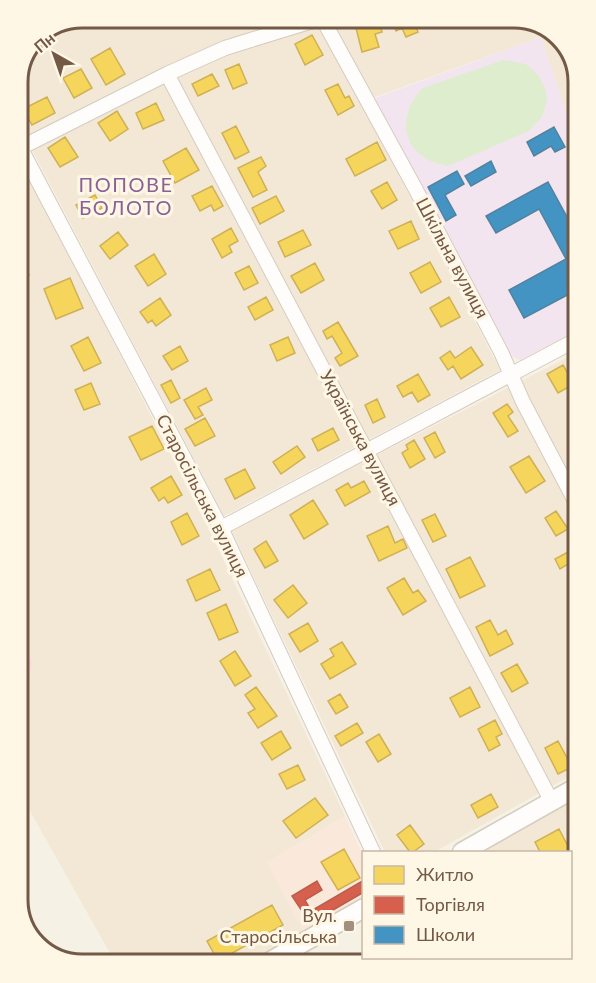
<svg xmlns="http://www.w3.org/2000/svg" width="596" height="983" font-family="Lato,sans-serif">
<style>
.residential{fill:#f2e8d5}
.commercial{fill:#fae9da}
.education{fill:#f3e5f0}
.medical{fill:#f9dfdb}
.green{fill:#dfedcf}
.homes{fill:#f6d55c;stroke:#cfb055;stroke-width:1.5}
.shops{fill:#d6604d;stroke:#b95e4b;stroke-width:1.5}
.schools{fill:#4393c3;stroke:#52829e;stroke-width:1.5}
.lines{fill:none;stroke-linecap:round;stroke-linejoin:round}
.minor-casing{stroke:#d5ccc1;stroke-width:16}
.tertiary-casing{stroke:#d5ccc1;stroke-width:21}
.minor{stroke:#fefdfb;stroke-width:14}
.tertiary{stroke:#fefdfb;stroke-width:18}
.poi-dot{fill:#a28f7e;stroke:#fff7e5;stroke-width:2}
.labels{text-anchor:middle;stroke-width:6;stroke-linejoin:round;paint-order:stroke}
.street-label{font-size:18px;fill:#745a46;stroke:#fff7e5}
.poi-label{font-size:18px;fill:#745a46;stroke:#fff7e5;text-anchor:end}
.neighbourhood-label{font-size:20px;letter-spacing:1.5px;fill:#8a6197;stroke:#fff7e5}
.rim{fill:none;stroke:#745a46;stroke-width:3}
</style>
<rect width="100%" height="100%" fill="#f6f1e5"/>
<path class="residential" d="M82,18H518L550,29L572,54V129L541,37L361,102L500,370L224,516L18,123V79L37,37Z
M19,156L211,534L345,816L267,862L304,932L250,963L116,964L24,800L23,701L33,664L22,630Z
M574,354L577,772L434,852H385L231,530Z
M577,797L578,904L571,926L570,852H479Z"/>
<path class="commercial" d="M345,816L363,856V897L304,932L267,862Z"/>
<path class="education" d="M541,37L572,129L574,332L520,360L507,354L373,99Z"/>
<path class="medical" d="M22,630L33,664L23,701Z"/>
<path class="green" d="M503,60L526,64L538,75L545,88L547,101L542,117L529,131L448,166C440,164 432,163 425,158C398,141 402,108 423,88Z"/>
<path class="homes" d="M412,18L418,32L406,37L402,28L396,31L391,19Z
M379,21L382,32L375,34L379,47L362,52L356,28Z
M312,35L323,55L305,65L295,44Z
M110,48L125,74L106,85L91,59Z
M239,64L247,83L233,89L225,70Z
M81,69L92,88L74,98L63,78Z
M212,74L219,86L198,96L192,84Z
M338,84L345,98L349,96L354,106L338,115L325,90Z
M47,97L55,113L32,125L23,109Z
M156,103L164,120L143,129L136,113Z
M117,111L128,129L110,141L98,123Z
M236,126L249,152L235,159L222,133Z
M65,137L78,157L60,167L48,148Z
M377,142L386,160L355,176L346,159Z
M186,148L199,170L175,183L163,161Z
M261,157L266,166L258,172L267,190L253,197L238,168Z
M387,182L397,200L382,209L371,191Z
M212,186L223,206L214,211L211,205L200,211L192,196Z
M95,195L102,208L83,218L76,205Z
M276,196L284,211L260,224L252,208Z
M411,221L419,239L398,249L389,231Z
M231,228L238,241L229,246L232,252L222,258L212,239Z
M303,230L311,245L285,257L278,242Z
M118,232L128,245L110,259L100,246Z
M154,254L166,274L148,286L135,266Z
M19,256L29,275L20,280Z
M430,262L441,282L421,293L410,273Z
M315,263L324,280L301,293L291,276Z
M249,266L258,283L244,290L235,273Z
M70,278L83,308L56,319L44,289Z
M266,297L273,310L255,320L248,307Z
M449,297L460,317L441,327L430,308Z
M160,298L171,315L156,326L152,320L148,323L140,312Z
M338,322L358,356L340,366L335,358L342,353L332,336L327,339L323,331Z
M88,337L101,363L84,371L71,346Z
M288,337L295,353L277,361L270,345Z
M180,346L188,361L172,370L163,356Z
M471,347L483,365L461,379L453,366L448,370L440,358L450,351L455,358Z
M563,365L574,384L558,393L547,374Z
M418,374L430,395L418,402L412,392L403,397L397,386Z
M171,380L180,398L171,403L161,385Z
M91,383L100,404L84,410L75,390Z
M206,388L212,400L198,407L203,415L195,419L184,400Z
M377,399L385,417L373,423L365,405Z
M507,404L513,412L508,416L518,431L508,437L493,413Z
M205,418L215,436L195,446L185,429Z
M152,426L164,449L141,460L129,437Z
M333,428L339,440L318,451L312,439Z
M435,432L445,452L435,458L424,438Z
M414,440L425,459L410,468L402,453L408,449L406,445Z
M297,446L305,457L281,474L273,462Z
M529,456L545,481L526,493L510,467Z
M245,469L255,488L235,499L225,479Z
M171,476L182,495L168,503L164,497L159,501L151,488Z
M364,481L370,492L345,506L336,490L348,483L351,488Z
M313,500L328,524L304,539L290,515Z
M556,511L568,529L556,536L545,518Z
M187,513L199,536L182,545L171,522Z
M435,514L446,536L433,542L422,520Z
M388,526L395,543L403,539L407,548L379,561L367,536Z
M266,541L278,561L265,568L254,549Z
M568,552L573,561L560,569L555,559Z
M470,557L485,586L460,598L446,569Z
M210,569L220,590L196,601L187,580Z
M404,578L413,593L418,590L426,601L403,615L387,588Z
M293,585L307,603L288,618L274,600Z
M226,604L238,632L219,640L207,613Z
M490,620L498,635L506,630L513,644L490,656L476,627Z
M308,623L318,641L300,652L289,634Z
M342,642L356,664L330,679L321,664L334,656L330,649Z
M235,651L251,676L235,686L220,661Z
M517,664L528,683L512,692L501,673Z
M256,687L277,716L258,728L248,713L255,709L245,695Z
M470,687L480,707L460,717L450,698Z
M340,694L348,707L336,714L328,701Z
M495,720L502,734L496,737L500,745L489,751L478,729Z
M357,723L363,733L341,746L335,736Z
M281,731L291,748L272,760L261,743Z
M379,734L391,754L378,762L366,742Z
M558,741L572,767L558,774L545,748Z
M298,765L305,780L287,789L279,774Z
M491,794L498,807L478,818L471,805Z
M315,798L328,815L296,838L283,821Z
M410,825L424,844L413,852H410L397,835Z
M559,829L570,850L566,852H540L535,842Z
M344,849L360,878L338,890L321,862Z
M272,905L283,925L218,961L207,941Z"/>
<path class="shops" d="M364,880V892L309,924L304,915Z
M317,881L322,890L305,900L309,907L302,911L292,896Z"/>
<path class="schools" d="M554,127L565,147L555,152L551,146L534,156L527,142Z
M491,161L496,172L471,186L465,176Z
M457,171L464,184L445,195L456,215L446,221L428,187Z
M548,182L573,228V292L524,318L509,290L566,259L539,209L496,233L486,216Z"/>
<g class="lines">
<defs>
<path id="minor" d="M322,18L415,188L501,352L523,402L575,501
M167,74L552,802
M19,145L221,528L373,852
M20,148L167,74L225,48L322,18
M221,528L574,341
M435,958L438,960"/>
<path id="tertiary" d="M462,852L577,787
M269,962L364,908"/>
</defs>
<use href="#minor" class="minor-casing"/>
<use href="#tertiary" class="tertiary-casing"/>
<use href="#minor" class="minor"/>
<use href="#tertiary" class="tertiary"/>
</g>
<rect class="poi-dot" x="343" y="920" width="12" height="12" rx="3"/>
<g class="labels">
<g class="street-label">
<text transform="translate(452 258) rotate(62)" y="6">Шкільна вулиця</text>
<text transform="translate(360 438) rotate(62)" y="6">Українська вулиця</text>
<text transform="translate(202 496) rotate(63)" y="6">Старосільська вулиця</text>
</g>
<g class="poi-label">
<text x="337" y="922">Вул.<tspan x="337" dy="21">Старосільська</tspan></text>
</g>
<g class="neighbourhood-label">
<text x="126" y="192">ПОПОВЕ<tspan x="126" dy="23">БОЛОТО</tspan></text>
</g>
</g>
<path d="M0 0H596V983H0ZM82 28H514A54 54 0 0 1 568 82V900A54 54 0 0 1 514 954H82A54 54 0 0 1 28 900V82A54 54 0 0 1 82 28Z" fill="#fff7e5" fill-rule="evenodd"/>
<path class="rim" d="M82 28H514A54 54 0 0 1 568 82V900A54 54 0 0 1 514 954H82A54 54 0 0 1 28 900V82A54 54 0 0 1 82 28Z"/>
<rect x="362" y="851" width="210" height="108" fill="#fff7e5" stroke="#c7b8a5" stroke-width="1.5"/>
<rect x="374" y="866" width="30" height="18" fill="#f6d55c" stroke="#c7b8a5" stroke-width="1.5"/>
<text x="416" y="881" font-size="18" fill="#745a46">Житло</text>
<rect x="374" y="896" width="30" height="18" fill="#d6604d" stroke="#c7b8a5" stroke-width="1.5"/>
<text x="416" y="911" font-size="18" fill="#745a46">Торгівля</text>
<rect x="374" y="926" width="30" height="18" fill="#4393c3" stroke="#c7b8a5" stroke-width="1.5"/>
<text x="416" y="941" font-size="18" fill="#745a46">Школи</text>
<g transform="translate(54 54) rotate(320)" stroke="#fff7e5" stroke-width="4.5" paint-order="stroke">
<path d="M0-4.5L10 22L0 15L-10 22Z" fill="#745a46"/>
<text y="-9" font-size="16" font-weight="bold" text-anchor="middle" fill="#745a46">Пн</text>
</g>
</svg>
